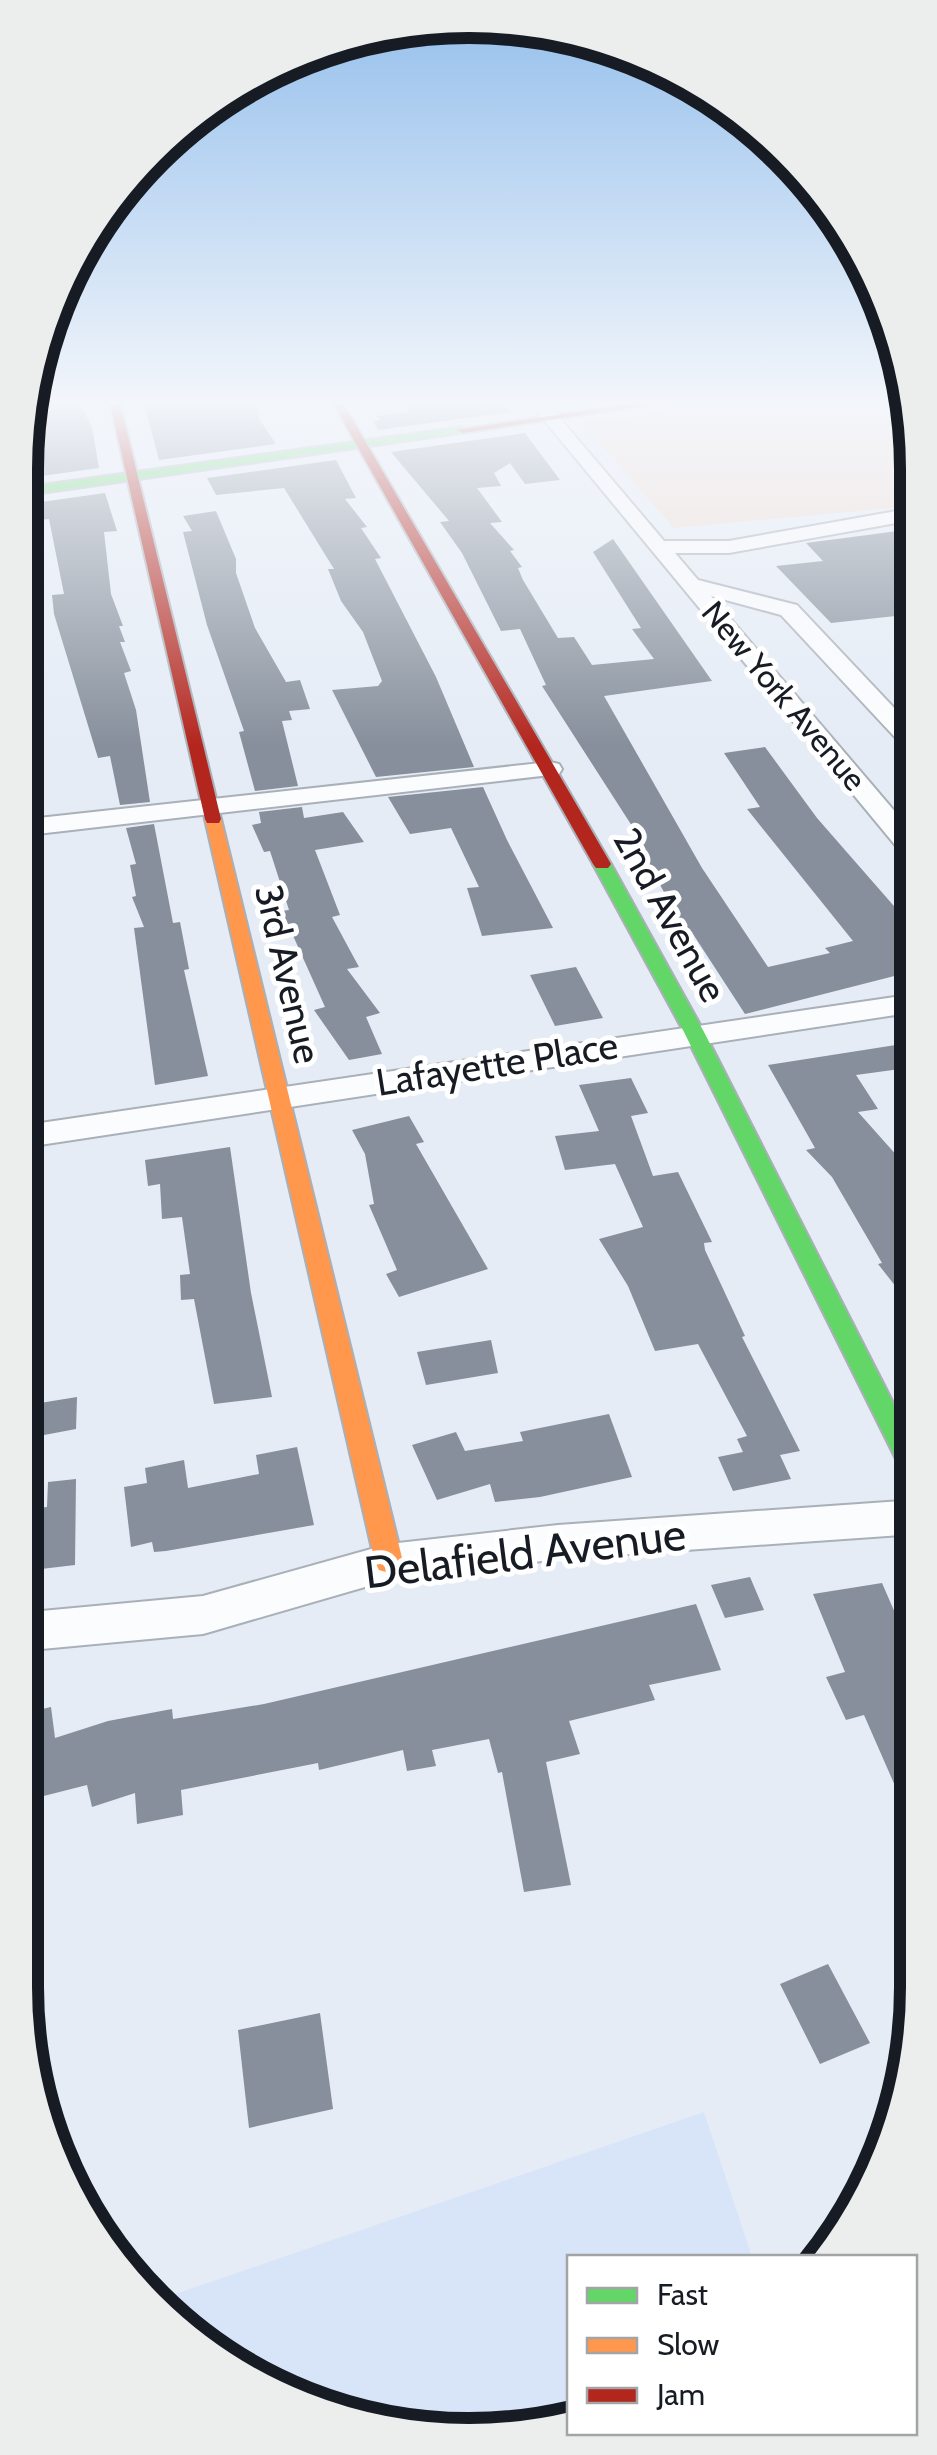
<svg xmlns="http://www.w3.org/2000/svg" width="937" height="2455" font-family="Cabin,sans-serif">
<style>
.built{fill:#d8e5f9}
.green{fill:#f2dcd1}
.building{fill:#868f9b}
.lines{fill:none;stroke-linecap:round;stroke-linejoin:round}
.street-casing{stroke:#aab0b7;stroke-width:4}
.fast-casing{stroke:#aab0b7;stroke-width:4}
.slow-casing{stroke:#aab0b7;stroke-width:4}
.jam-casing{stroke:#aab0b7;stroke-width:4}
.street{fill:#fbfcfe;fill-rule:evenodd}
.fast{fill:#63d668;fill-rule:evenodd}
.slow{fill:#ff974d;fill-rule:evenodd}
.jam{fill:#b3261e;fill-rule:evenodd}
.labels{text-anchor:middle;stroke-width:10;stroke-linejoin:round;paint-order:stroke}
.far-street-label{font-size:32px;fill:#171c24;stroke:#fff}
.street-label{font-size:38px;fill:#171c24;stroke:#fff}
.near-street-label{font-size:45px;fill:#171c24;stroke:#fff}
.rim{fill:none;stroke:#171c24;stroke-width:12}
</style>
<rect width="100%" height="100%" fill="#e5ecf6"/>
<path class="built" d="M704,2112L752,2257L570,2258L569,2421L557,2426L409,2431L245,2375L155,2301Z"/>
<path class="green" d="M723,403H911L913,506L674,528L581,423Z"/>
<path class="building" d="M80,403L92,427L99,468L27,478L23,464L31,463L30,449L42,448L36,427L42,426L39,418L48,417L43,406Z
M144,403H259V419L276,444L159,460Z
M401,403H503L510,412L378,430L373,421L381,420L376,416L408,412Z
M525,433L560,480L525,484L510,463L494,473L501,486L477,488L502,522L490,523L514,550L510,551L522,567L518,568L523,580L558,638L574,637L592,665L654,659L632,629L641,628L593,552L613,539L712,681L604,696L702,868L768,967L830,953L825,948L853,941L747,809L760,807L724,753L765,747L817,818L914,929V971L745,1014L693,934L687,935L629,827L632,826L542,686L546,685L520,629L501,631L462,553L440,522L449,521L391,452Z
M336,460L356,498L345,499L367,527L361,528L381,558L375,559L436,677L474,767L376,777L332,690L378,686L382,681L363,632L341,601L328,569H334L284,488L216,495L207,478Z
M105,493L117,531L104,532L111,594L123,626H119L125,642H120L131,671L124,673L136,710L150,802L120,805L110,756L98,758L54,614L52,595L64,594L49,519L38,520L34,503Z
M216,511L236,559V573L255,628L286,682L300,680L310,709L289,711L292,720L282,721L298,786L255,791L239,732L244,731L207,625L183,532L192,531L183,516Z
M913,529L914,614L831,623L776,566L823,561L806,543Z
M483,787L507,840L553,928L482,936L467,888L479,887L451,828L410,834L388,797Z
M302,807L304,818L343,812L364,842L315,850L340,915L332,917L359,967L347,969L380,1013L366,1017L382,1054L349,1060L314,1010L325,1007L282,911L289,910L270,851L264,852L252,825L261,823L259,812Z
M154,824L173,923L180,922L189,969L184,970L208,1076L155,1085L134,928L144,927L132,897L136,896L130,865L136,864L126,828Z
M576,967L603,1018L555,1026L530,975Z
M915,1042V1067L856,1075L878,1109L858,1112L915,1176V1311L878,1264L882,1263L832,1177L806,1150L815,1148L768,1065Z
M631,1078L648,1113L631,1116L653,1176L678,1172L712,1242L704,1243L705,1250L745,1336L742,1337L800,1451L780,1455L791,1479L733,1491L718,1457L743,1452L737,1439L747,1436L698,1344L655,1351L628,1286L599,1239L643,1227L615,1164L565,1170L555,1136L599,1131L579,1085Z
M409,1116L424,1142L416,1144L488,1269L399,1297L386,1274L397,1270L369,1205L374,1204L365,1154L352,1130Z
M230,1147L251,1293L272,1397L214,1404L194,1299L181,1300L180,1275L190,1274L182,1217L162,1219L160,1184L148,1186L145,1160Z
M491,1340L498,1373L426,1385L417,1352Z
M77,1397L76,1429L44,1435L40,1403Z
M609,1414L632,1477L540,1497L495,1502L490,1484L437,1500L412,1445L456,1432L465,1451L523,1441L520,1432Z
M297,1447L314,1525L166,1551L154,1552L152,1542L131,1547L124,1487L147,1483L145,1468L184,1460L188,1488L259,1474L256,1455Z
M76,1479L75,1565L24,1571L27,1509L47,1507L48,1482Z
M750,1577L764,1610L725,1618L711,1585Z
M882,1583L916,1661L917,1836L864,1715L846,1720L826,1677L845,1672L813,1594Z
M696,1604L721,1670L649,1685L655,1700L569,1721L580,1754L546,1762L571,1885L524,1892L502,1772L498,1773L489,1739L432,1750L436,1766L407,1771L403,1750L319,1770L318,1763L181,1790L183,1815L137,1824L135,1793L92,1807L87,1785L20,1802V1714L51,1707L55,1738L108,1721L172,1709L173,1719L264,1704Z
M828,1964L870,2043L820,2064L780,1984Z
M320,2013L333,2109L249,2128L238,2030Z"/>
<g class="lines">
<defs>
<path id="street" d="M530,403H547L664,541H729L913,508V520L729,553H675L698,580L797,605L914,729V750L905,748L781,615L711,596L914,834V859L905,857Z
M550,762L559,764L562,769L559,774L20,836V820Z
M915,994V1012L20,1148V1126Z
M916,1500V1534L558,1559L389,1580L203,1634L20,1651V1613L203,1596L389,1544L558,1525Z"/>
<path id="fast" d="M463,427L467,432L20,496V488Z
M602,859L611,864L704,1032L916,1448V1484L907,1481L684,1032L593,864Z"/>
<path id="slow" d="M213,814L221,819L403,1562L399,1570L389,1573L379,1570L375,1562L205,819Z"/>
<path id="jam" d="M110,403H120L221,819L219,823H207L205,819Z
M333,403H343L611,864L608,868H596L593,864Z
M636,403H662L463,433L457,430Z"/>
</defs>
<use href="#street" class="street-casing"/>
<use href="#fast" class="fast-casing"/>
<use href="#slow" class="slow-casing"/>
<use href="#jam" class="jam-casing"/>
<use href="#street" class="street"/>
<use href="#fast" class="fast"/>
<use href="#slow" class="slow"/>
<use href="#jam" class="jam"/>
</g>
<linearGradient id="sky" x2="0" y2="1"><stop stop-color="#94bfec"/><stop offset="0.54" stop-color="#f3f6fb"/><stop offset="1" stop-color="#f3f6fb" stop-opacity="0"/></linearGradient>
<rect width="937" height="746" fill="url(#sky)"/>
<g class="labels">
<g class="far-street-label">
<text transform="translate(784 696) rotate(50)" y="11">New York Avenue</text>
</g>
<g class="street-label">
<text transform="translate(670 915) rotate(61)" y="13">2nd Avenue</text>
<text transform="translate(288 974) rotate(77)" y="13">3rd Avenue</text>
<text transform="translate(497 1064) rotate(-9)" y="13">Lafayette Place</text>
</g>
<g class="near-street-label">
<text transform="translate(525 1553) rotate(-7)" y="16">Delafield Avenue</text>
</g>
</g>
<path d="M0 0H937V2455H0ZM469 38H469A431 431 0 0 1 900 469V1987A431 431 0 0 1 469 2418H469A431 431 0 0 1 38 1987V469A431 431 0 0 1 469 38Z" fill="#eceded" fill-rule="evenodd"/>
<path class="rim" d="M469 38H469A431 431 0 0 1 900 469V1987A431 431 0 0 1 469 2418H469A431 431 0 0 1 38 1987V469A431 431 0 0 1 469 38Z"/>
<rect x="567" y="2255" width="350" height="180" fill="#ffffff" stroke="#a2a4a7" stroke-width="2.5"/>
<rect x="587" y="2288" width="50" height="15" fill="#63d668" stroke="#a2a4a7" stroke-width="2.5"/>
<text x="657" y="2305" font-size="30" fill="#171c24">Fast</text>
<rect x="587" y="2338" width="50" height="15" fill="#ff974d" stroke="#a2a4a7" stroke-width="2.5"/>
<text x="657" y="2355" font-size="30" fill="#171c24">Slow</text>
<rect x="587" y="2388" width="50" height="15" fill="#b3261e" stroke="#a2a4a7" stroke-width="2.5"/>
<text x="657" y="2405" font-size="30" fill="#171c24">Jam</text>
</svg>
